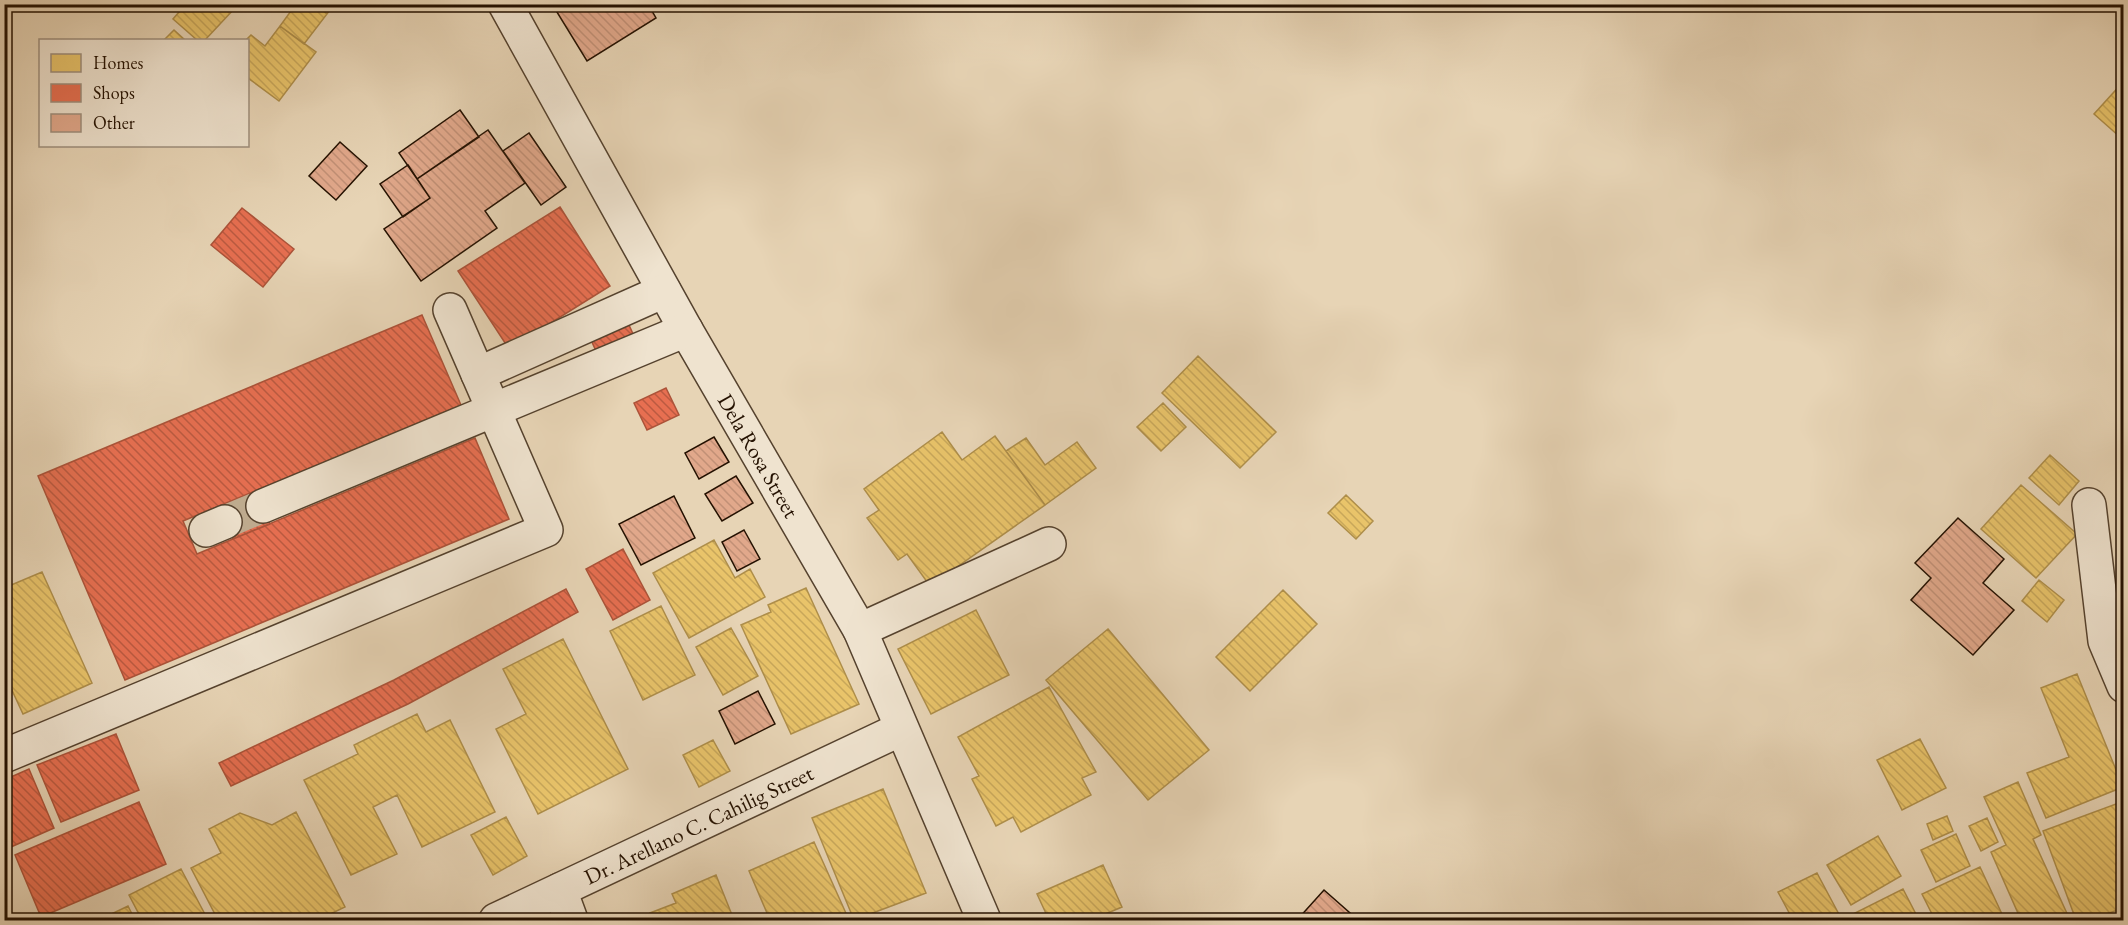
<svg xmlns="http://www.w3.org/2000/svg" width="2128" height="925" font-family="'EB Garamond',serif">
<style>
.homes{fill:url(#homes-back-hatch);stroke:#ae8e4a;stroke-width:1.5}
.shops{fill:url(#shops-back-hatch);stroke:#ac5339;stroke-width:1.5}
.building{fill:url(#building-back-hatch);stroke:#241101;stroke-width:1.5}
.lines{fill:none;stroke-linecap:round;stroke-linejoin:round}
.minor-tunnel{stroke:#c0ad91;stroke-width:33;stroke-dasharray:33 16;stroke-linecap:butt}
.minor-casing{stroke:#55422e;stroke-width:36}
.minor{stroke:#efe3cf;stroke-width:33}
.labels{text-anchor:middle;stroke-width:6;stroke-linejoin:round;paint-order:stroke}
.street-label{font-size:22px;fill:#241101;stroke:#efe3cf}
</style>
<defs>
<pattern id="homes-back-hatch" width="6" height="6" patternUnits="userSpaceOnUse" patternTransform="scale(1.5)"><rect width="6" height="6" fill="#e9c46a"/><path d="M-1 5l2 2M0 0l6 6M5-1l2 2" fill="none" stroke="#c8a75a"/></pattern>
<pattern id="shops-back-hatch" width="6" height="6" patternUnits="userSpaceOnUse" patternTransform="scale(1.5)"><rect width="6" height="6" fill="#e76f51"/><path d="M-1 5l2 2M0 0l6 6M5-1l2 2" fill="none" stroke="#bb5a41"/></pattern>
<pattern id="building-back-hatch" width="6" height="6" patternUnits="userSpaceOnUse" patternTransform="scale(1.5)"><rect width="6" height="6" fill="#e1a88b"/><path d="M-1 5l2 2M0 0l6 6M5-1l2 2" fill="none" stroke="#c19076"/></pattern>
</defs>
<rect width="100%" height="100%" fill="#e7d4b5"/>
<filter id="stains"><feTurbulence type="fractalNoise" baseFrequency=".00333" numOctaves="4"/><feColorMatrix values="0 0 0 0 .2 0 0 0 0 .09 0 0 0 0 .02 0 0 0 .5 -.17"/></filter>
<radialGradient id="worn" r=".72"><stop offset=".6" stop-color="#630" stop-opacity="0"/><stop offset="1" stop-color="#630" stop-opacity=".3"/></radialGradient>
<path class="homes" d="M186,4H232L235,8L205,40H197L173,19Z
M296,4H314L327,14L304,44L280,26Z
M314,4H334L327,14Z
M280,26L316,52L279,101L248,78L246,40L251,35L265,46Z
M174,30L185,40H164Z
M2124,81V133L2120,137L2094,114Z
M1198,356L1276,432L1240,468L1162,393Z
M1163,403L1186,427L1161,451L1137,427Z
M942,432L962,460L995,436L1045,505L930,586L907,554L898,560L867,518L879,510L864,489Z
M1026,438L1045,465L1077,442L1096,468L1045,505L1006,451Z
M2050,455L2079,481L2059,505L2029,478Z
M2021,485L2077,534L2036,578L1981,529Z
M1346,495L1373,521L1356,539L1328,513Z
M714,540L735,578L750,569L765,597L689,638L653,573Z
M42,572L92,683L23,714L4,673V588Z
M2039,580L2064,600L2047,622L2022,601Z
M806,588L859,704L791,734L741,625L771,612L768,605Z
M1283,590L1317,624L1250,691L1216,657Z
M661,606L695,675L643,700L610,631Z
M976,610L1009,675L931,714L898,649Z
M731,628L758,676L723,695L696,647Z
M1108,629L1209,750L1148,800L1046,680Z
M563,639L628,769L538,814L496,729L526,714L503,669Z
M2077,674L2123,787L2046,818L2027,773L2069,757L2041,688Z
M1049,687L1096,772L1082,778L1091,795L1021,832L1013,817L996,826L972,779L979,776L958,737Z
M417,714L426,732L450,720L495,812L422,847L397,795L373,807L397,854L351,875L304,780L358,754L354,745Z
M1920,739L1946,788L1902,810L1877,760Z
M713,740L730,771L699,787L683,755Z
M2018,782L2041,835L2033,839L2070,920H2021L1991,852L2006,845L1984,797Z
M883,789L926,893L854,920L812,818Z
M2124,801V908L2088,920H2076L2043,831Z
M296,812L345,907L318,920H218L191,868L221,853L209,829L240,813L272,825Z
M1947,816L1953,831L1933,840L1927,824Z
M506,817L527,856L493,875L471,835Z
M1987,818L1998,842L1981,851L1969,826Z
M1956,834L1970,866L1936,882L1921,850Z
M1878,836L1901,876L1851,905L1827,865Z
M814,842L849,920H770L749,871Z
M1103,865L1122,907L1091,920H1049L1037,894Z
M1980,867L2002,914L1987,920H1935L1922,894Z
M181,869L208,920H142L129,895Z
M1817,873L1842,920H1793L1778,892Z
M716,875L734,920H654L650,913L676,903L672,894Z
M1903,889L1919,920H1857L1853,914Z
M128,906L135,920H99Z"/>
<path class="shops" d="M560,207L610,286L509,349L458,271Z
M242,208L294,249L263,287L211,245Z
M624,314L633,334L596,351L587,331Z
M422,315L461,405L183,521L197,554L475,438L509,519L125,680L38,476Z
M666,388L679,415L647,430L634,403Z
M256,491L270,524L233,539L219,506Z
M623,549L650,600L613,620L586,569Z
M566,589L578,612L408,704L231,786L219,763L394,680Z
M116,734L139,790L61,822L37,765Z
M29,769L54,828L4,850V780Z
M139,802L166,864L41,917L15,855Z"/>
<path class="building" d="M552,4H648L656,18L587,61Z
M460,110L479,137L417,179L399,153Z
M488,130L525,183L485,211L497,228L421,281L384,229L430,198L417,179Z
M529,133L566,187L541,205L503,151Z
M340,142L367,166L336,200L309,176Z
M408,165L430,198L403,217L380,184Z
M714,437L729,462L699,479L685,453Z
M736,476L753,503L722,521L705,494Z
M674,496L695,538L641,565L619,524Z
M1958,518L2004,559L1983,583L2014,610L1973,655L1911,600L1931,578L1915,563Z
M744,530L760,559L737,571L722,542Z
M758,691L775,724L735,744L719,711Z
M1324,890L1358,920H1297Z"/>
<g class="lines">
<path class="minor-tunnel" d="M225,522L263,506"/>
<defs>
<g id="minor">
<path id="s1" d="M505,4L686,330L860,630L984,920"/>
<path d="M478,374L664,291"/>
<path d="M2089,505L2105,641L2124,686"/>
<path d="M263,506L686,330"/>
<path d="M206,530L225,522"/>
<path d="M860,630L1049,544"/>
<path d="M4,756L546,530L450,310"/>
<path d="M560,890L571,920"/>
<path id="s2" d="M496,920L901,729"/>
</g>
</defs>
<use href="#minor" class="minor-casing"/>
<use href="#minor" class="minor"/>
</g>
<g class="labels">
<g class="street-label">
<text dy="8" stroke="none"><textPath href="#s1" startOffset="518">Dela Rosa Street</textPath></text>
<text dy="8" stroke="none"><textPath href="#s2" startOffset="224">Dr. Arellano C. Cahilig Street</textPath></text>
</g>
</g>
<rect width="2128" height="925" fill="none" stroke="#e7d4b5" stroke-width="24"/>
<rect x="6" y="6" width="2116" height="913" fill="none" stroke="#241101" stroke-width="3"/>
<rect x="12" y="12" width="2104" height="901" fill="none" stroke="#241101" stroke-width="1.5"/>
<rect x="39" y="39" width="210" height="108" fill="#efe3cf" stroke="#9e8f7d" stroke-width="1.5"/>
<rect x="51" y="54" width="30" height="18" fill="#e9c46a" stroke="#9e8f7d" stroke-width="1.5"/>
<text x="93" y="69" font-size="18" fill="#241101">Homes</text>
<rect x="51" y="84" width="30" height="18" fill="#e76f51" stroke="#9e8f7d" stroke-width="1.5"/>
<text x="93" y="99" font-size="18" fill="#241101">Shops</text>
<rect x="51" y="114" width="30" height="18" fill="#e1a88b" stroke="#9e8f7d" stroke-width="1.5"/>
<text x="93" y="129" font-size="18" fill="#241101">Other</text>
<rect width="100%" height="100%" filter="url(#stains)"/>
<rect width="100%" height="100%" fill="url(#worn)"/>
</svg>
